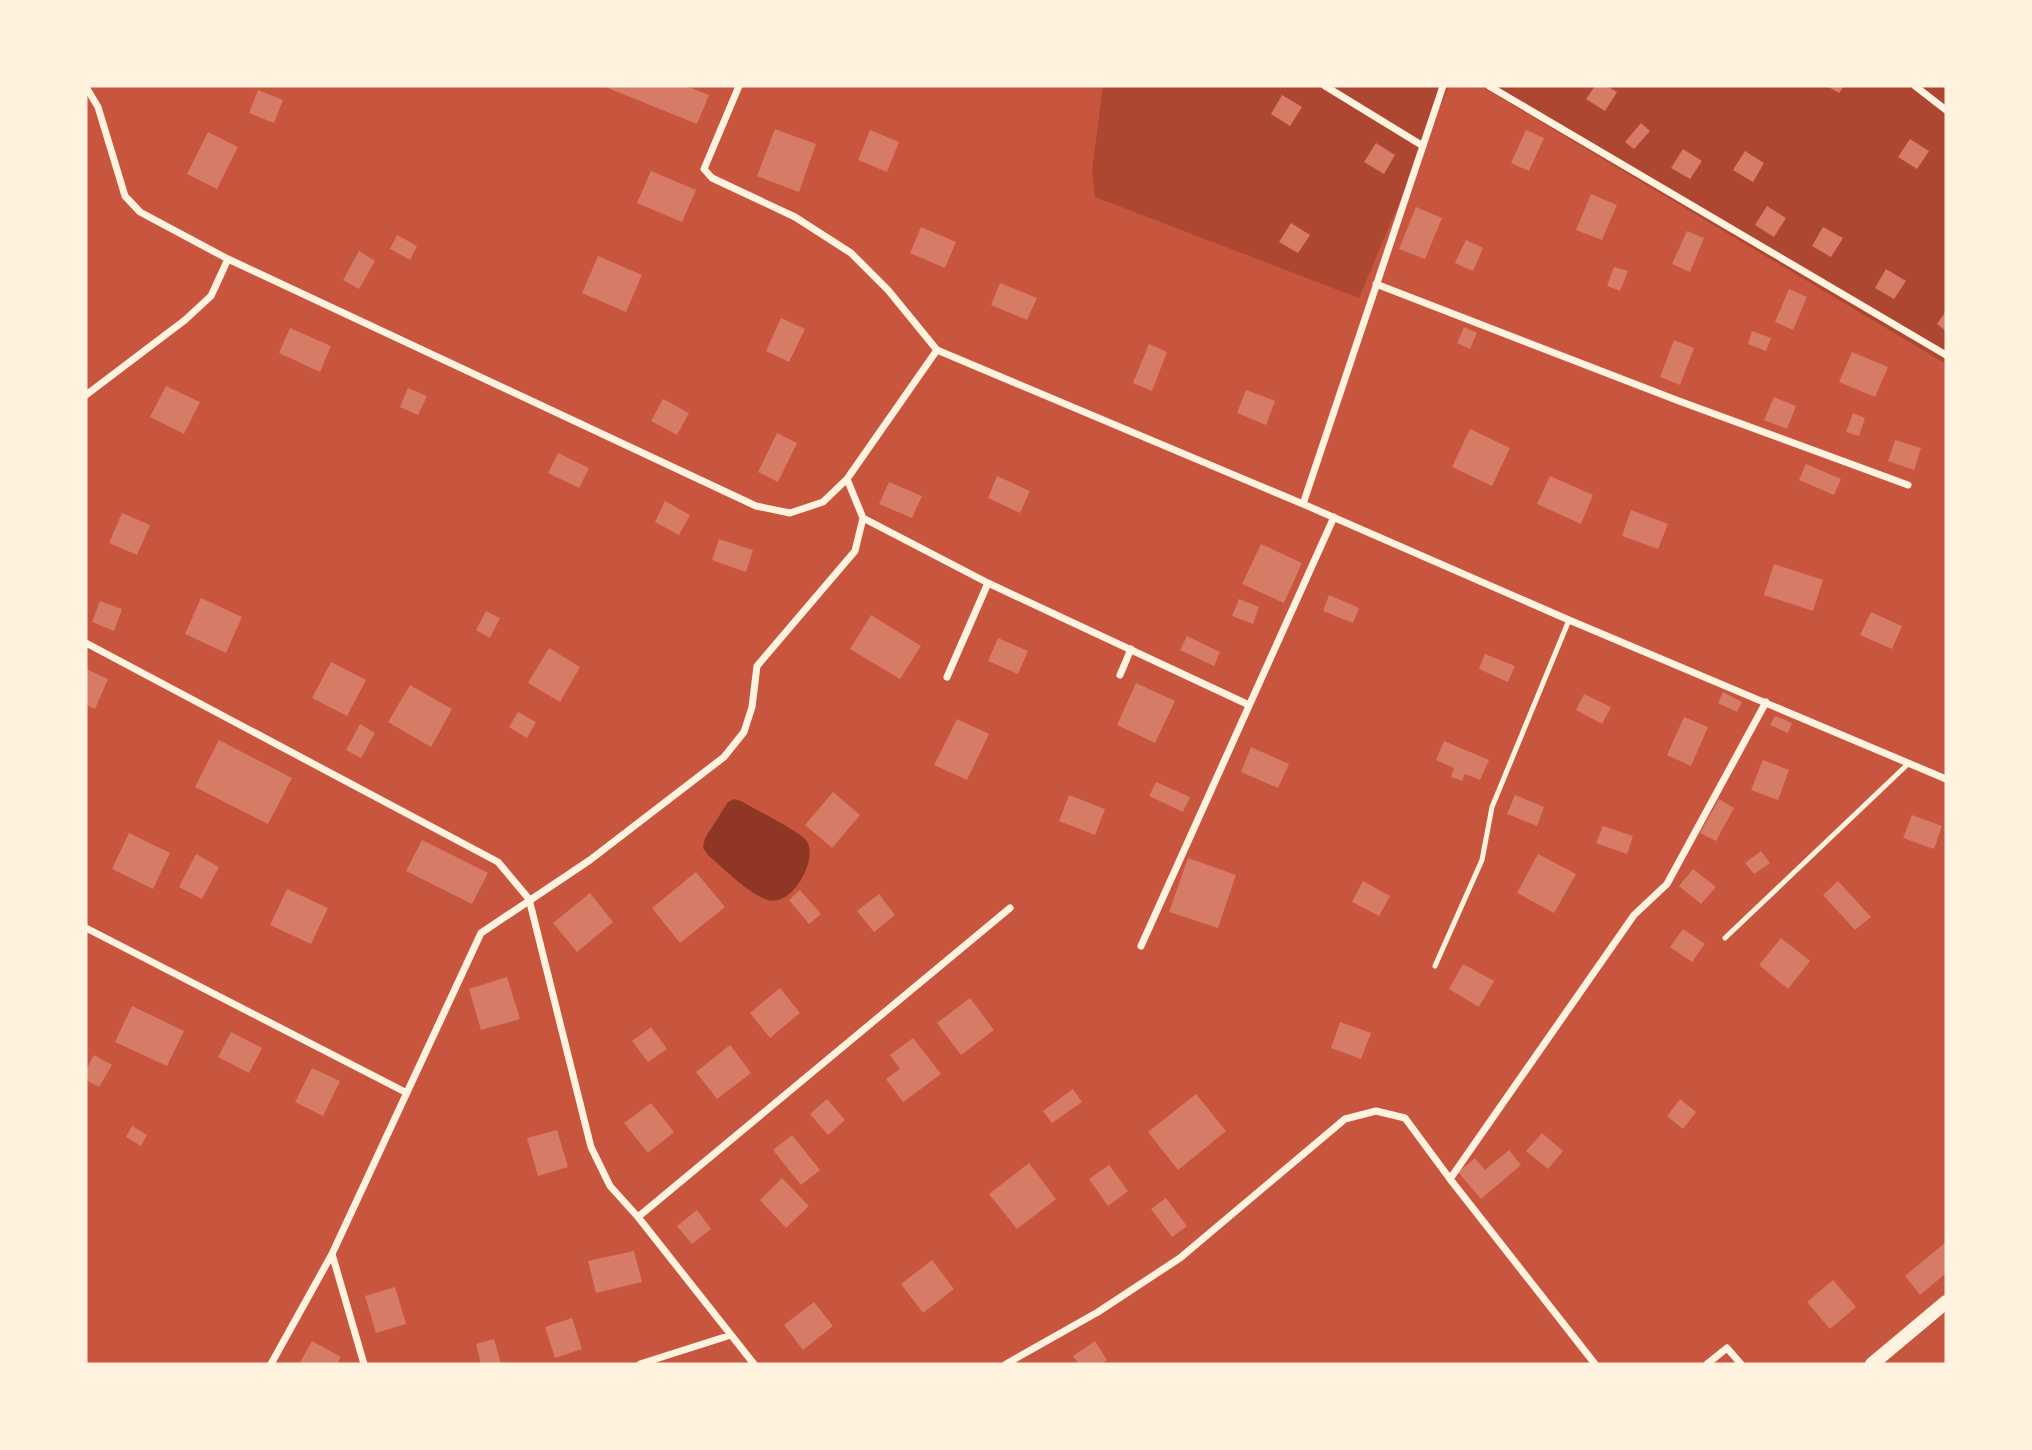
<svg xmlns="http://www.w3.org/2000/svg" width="2032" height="1450" font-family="Rubik,sans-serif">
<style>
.green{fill:#ae4732}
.water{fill:#8f3625}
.building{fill:#d67c66}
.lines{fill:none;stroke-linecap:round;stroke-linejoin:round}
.service{stroke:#fff3e0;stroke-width:5}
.minor{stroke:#fff3e0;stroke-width:7}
.secondary{stroke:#fff3e0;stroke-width:14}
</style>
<rect width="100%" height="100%" fill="#c8553d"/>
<path class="green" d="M1103,86H1449L1359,298L1095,197L1092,170Z
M1481,86H1946V364Z"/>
<path class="water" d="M734,799L741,801C753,808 800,832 806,840C820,859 791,908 768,900C750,895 723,868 708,855L703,848L705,838L728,802Z"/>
<path class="building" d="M603,86H686L709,95L697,124Z
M1595,86H1607L1617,92L1605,111L1586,99Z
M1827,86H1844L1839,93Z
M258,90L283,100L274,123L249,113Z
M1282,95L1302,107L1290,126L1271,114Z
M1641,123L1650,131L1634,149L1625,142Z
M775,129L816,144L799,192L757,176Z
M870,130L899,142L887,172L858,160Z
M1526,130L1544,138L1529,171L1511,163Z
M208,132L238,147L217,189L187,174Z
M1910,139L1929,151L1917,169L1898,157Z
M1376,143L1395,155L1384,174L1364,162Z
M1683,149L1702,161L1690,179L1671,168Z
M1745,151L1764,163L1753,182L1733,170Z
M651,171L696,190L682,222L637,203Z
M1591,194L1617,205L1602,240L1576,230Z
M1767,206L1786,218L1774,237L1755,225Z
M1416,207L1442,218L1425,259L1399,249Z
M1291,223L1310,235L1298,253L1279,242Z
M921,227L956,242L945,268L910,253Z
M1823,227L1843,238L1831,257L1812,246Z
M1687,231L1704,238L1690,272L1672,264Z
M397,235L417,246L410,260L390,249Z
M1466,240L1483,248L1473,271L1455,263Z
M359,251L375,261L359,289L343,280Z
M598,256L642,275L626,312L582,293Z
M1614,267L1628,271L1620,291L1607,286Z
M1886,269L1906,281L1894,299L1875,288Z
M1000,283L1037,298L1027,320L991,305Z
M1789,289L1807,297L1793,330L1775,322Z
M1946,311V331L1937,324Z
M781,318L805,329L789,362L766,351Z
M1464,327L1477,333L1470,349L1457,343Z
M290,328L331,346L320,372L279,353Z
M1752,331L1771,338L1766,351L1748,344Z
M1674,340L1694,348L1680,385L1660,377Z
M1149,344L1167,352L1152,391L1133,383Z
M1852,352L1888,367L1875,397L1839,382Z
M166,386L200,402L184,434L150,417Z
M408,388L427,396L418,415L400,407Z
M1246,390L1275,401L1266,425L1237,413Z
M1774,397L1796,406L1787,429L1764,420Z
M663,399L689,413L677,435L651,421Z
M1853,413L1865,418L1859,436L1846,432Z
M1470,429L1510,448L1492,486L1452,467Z
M777,433L797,443L778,482L758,472Z
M1895,440L1921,448L1914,470L1888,461Z
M558,453L589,468L579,488L548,473Z
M1806,464L1841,479L1834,495L1799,480Z
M997,476L1030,491L1020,513L988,498Z
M1550,476L1593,495L1581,524L1537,504Z
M889,482L922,496L912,518L879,504Z
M665,501L690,515L679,535L655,522Z
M1631,510L1668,524L1658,549L1622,536Z
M122,513L150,525L137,555L109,543Z
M719,539L753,550L746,572L712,560Z
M1261,544L1302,563L1284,603L1242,584Z
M1774,564L1823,580L1813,611L1764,595Z
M1329,595L1359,608L1353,623L1323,611Z
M201,598L242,617L226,653L185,634Z
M1239,599L1259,607L1253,624L1232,616Z
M100,601L122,609L114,631L92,622Z
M486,611L500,618L490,638L476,630Z
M1871,612L1902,626L1892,649L1860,635Z
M871,615L921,646L900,679L850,649Z
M1187,636L1220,652L1214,666L1180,650Z
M998,638L1028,651L1018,674L988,661Z
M549,648L580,667L560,702L528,683Z
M1485,654L1515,666L1508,682L1479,669Z
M331,662L366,680L347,716L312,698Z
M86,669L108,679L95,709L86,705Z
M1136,683L1175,701L1155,743L1117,725Z
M410,685L452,709L431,747L388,722Z
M1723,692L1742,702L1737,712L1718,703Z
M1584,694L1611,707L1602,724L1576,710Z
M518,712L536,722L527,738L509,727Z
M1775,716L1792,723L1788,733L1770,725Z
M1684,717L1708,727L1691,766L1667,755Z
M957,719L989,734L967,780L934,765Z
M360,724L375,733L361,758L346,750Z
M219,740L292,778L268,824L195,787Z
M1444,741L1489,760L1480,780L1465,774L1462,781L1451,777L1454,768L1436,760Z
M1251,747L1289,764L1278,788L1241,772Z
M1763,760L1789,770L1778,800L1751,790Z
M1156,782L1190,797L1183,812L1149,796Z
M833,792L860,815L832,848L805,825Z
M1069,795L1105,809L1095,835L1059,821Z
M1515,795L1544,807L1537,826L1507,814Z
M1719,799L1734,808L1716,841L1700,833Z
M1912,815L1942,826L1934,849L1903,838Z
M1603,826L1633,836L1627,854L1596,843Z
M129,833L170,853L153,889L112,869Z
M422,840L488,873L472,904L406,871Z
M1761,851L1770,863L1754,874L1745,863Z
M196,854L219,867L202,899L179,887Z
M1538,854L1576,874L1554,913L1517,893Z
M1188,858L1236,875L1218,928L1169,912Z
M1693,869L1716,887L1701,904L1679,886Z
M696,872L725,907L680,943L652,908Z
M1363,881L1390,896L1379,916L1352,902Z
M1838,881L1871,917L1855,930L1823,895Z
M287,889L328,908L311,944L270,925Z
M800,890L821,914L809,924L789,900Z
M590,893L613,922L577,952L553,923Z
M879,894L895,915L874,932L857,911Z
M1683,929L1705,944L1692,962L1670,947Z
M1781,938L1810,961L1788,989L1759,965Z
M1463,964L1494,981L1479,1007L1449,989Z
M507,977L520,1019L481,1030L469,989Z
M780,988L800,1013L770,1038L750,1013Z
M970,998L994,1030L961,1055L937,1023Z
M132,1006L184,1031L167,1066L115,1042Z
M1340,1022L1371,1033L1361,1059L1331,1048Z
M651,1027L667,1049L648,1062L632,1041Z
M231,1032L262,1048L249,1073L218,1057Z
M913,1038L941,1074L903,1102L886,1079L900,1069L890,1055Z
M730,1045L751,1073L717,1099L696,1072Z
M94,1055L112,1065L99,1087L86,1080V1070Z
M312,1068L340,1081L323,1116L295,1102Z
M1073,1089L1082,1102L1052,1123L1043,1111Z
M1196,1094L1226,1131L1178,1170L1148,1132Z
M827,1099L845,1120L828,1135L810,1114Z
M1680,1099L1696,1112L1683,1129L1667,1116Z
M651,1103L674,1132L648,1153L624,1123Z
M132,1126L147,1135L141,1146L126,1137Z
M557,1130L568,1167L538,1176L527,1138Z
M1542,1133L1563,1151L1548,1169L1526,1151Z
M792,1135L820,1170L801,1185L773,1150Z
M1509,1150L1521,1165L1481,1199L1458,1172L1475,1158L1485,1170Z
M1029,1163L1056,1199L1017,1229L989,1194Z
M1109,1165L1128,1191L1108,1206L1089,1179Z
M782,1178L809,1206L786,1228L760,1200Z
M1166,1198L1187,1226L1172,1237L1151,1209Z
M697,1210L711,1229L692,1244L677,1226Z
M1946,1242V1273L1920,1295L1905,1276Z
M634,1251L642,1282L596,1293L588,1261Z
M932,1260L954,1289L923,1313L901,1284Z
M1833,1280L1856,1307L1830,1329L1807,1302Z
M395,1287L406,1324L376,1333L365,1296Z
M814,1302L833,1326L803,1350L784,1325Z
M572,1318L582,1349L555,1358L545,1327Z
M494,1339L501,1364H481L476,1344Z
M312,1341L341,1357L337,1364H299Z
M1095,1341L1107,1360L1101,1364H1079L1073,1356Z"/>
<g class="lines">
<path class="service" d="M1725,938L1909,763
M1435,966L1482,860L1492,807L1569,620"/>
<path class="minor" d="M739,86L704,169L712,178L795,217L851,253L888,290L937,350L1303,504L1569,620L1946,779
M1325,86L1423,146
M1489,86L1946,355
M1915,86L1946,110
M86,87L98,107L125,196L140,212L228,259
M1376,284L1679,401L1908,485
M86,395L185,320L211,296L228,259L756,506L790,513L823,502L847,479L937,350
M847,479L863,518L988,583L1249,705
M1303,504L1443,86
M86,643L498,862L529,899L591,1147L610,1186L638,1217L754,1364
M1120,675L1131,649
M947,677L988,583
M86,928L407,1093
M1141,946L1334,517
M1450,1179L1634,915L1667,884L1766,702
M638,1217L1010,908
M332,1254L364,1364
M271,1364L332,1254L481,933L590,860L724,757L744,732L752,707L757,666L855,551L863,518
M640,1364L731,1335
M1006,1364L1098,1312L1180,1258L1345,1119L1376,1111L1405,1118L1450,1179L1595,1364
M1707,1364L1727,1348L1741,1364"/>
<path class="secondary" d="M1872,1364L1946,1302"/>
</g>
<rect width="2032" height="1450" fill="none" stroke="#fff3e0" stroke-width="175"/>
</svg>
